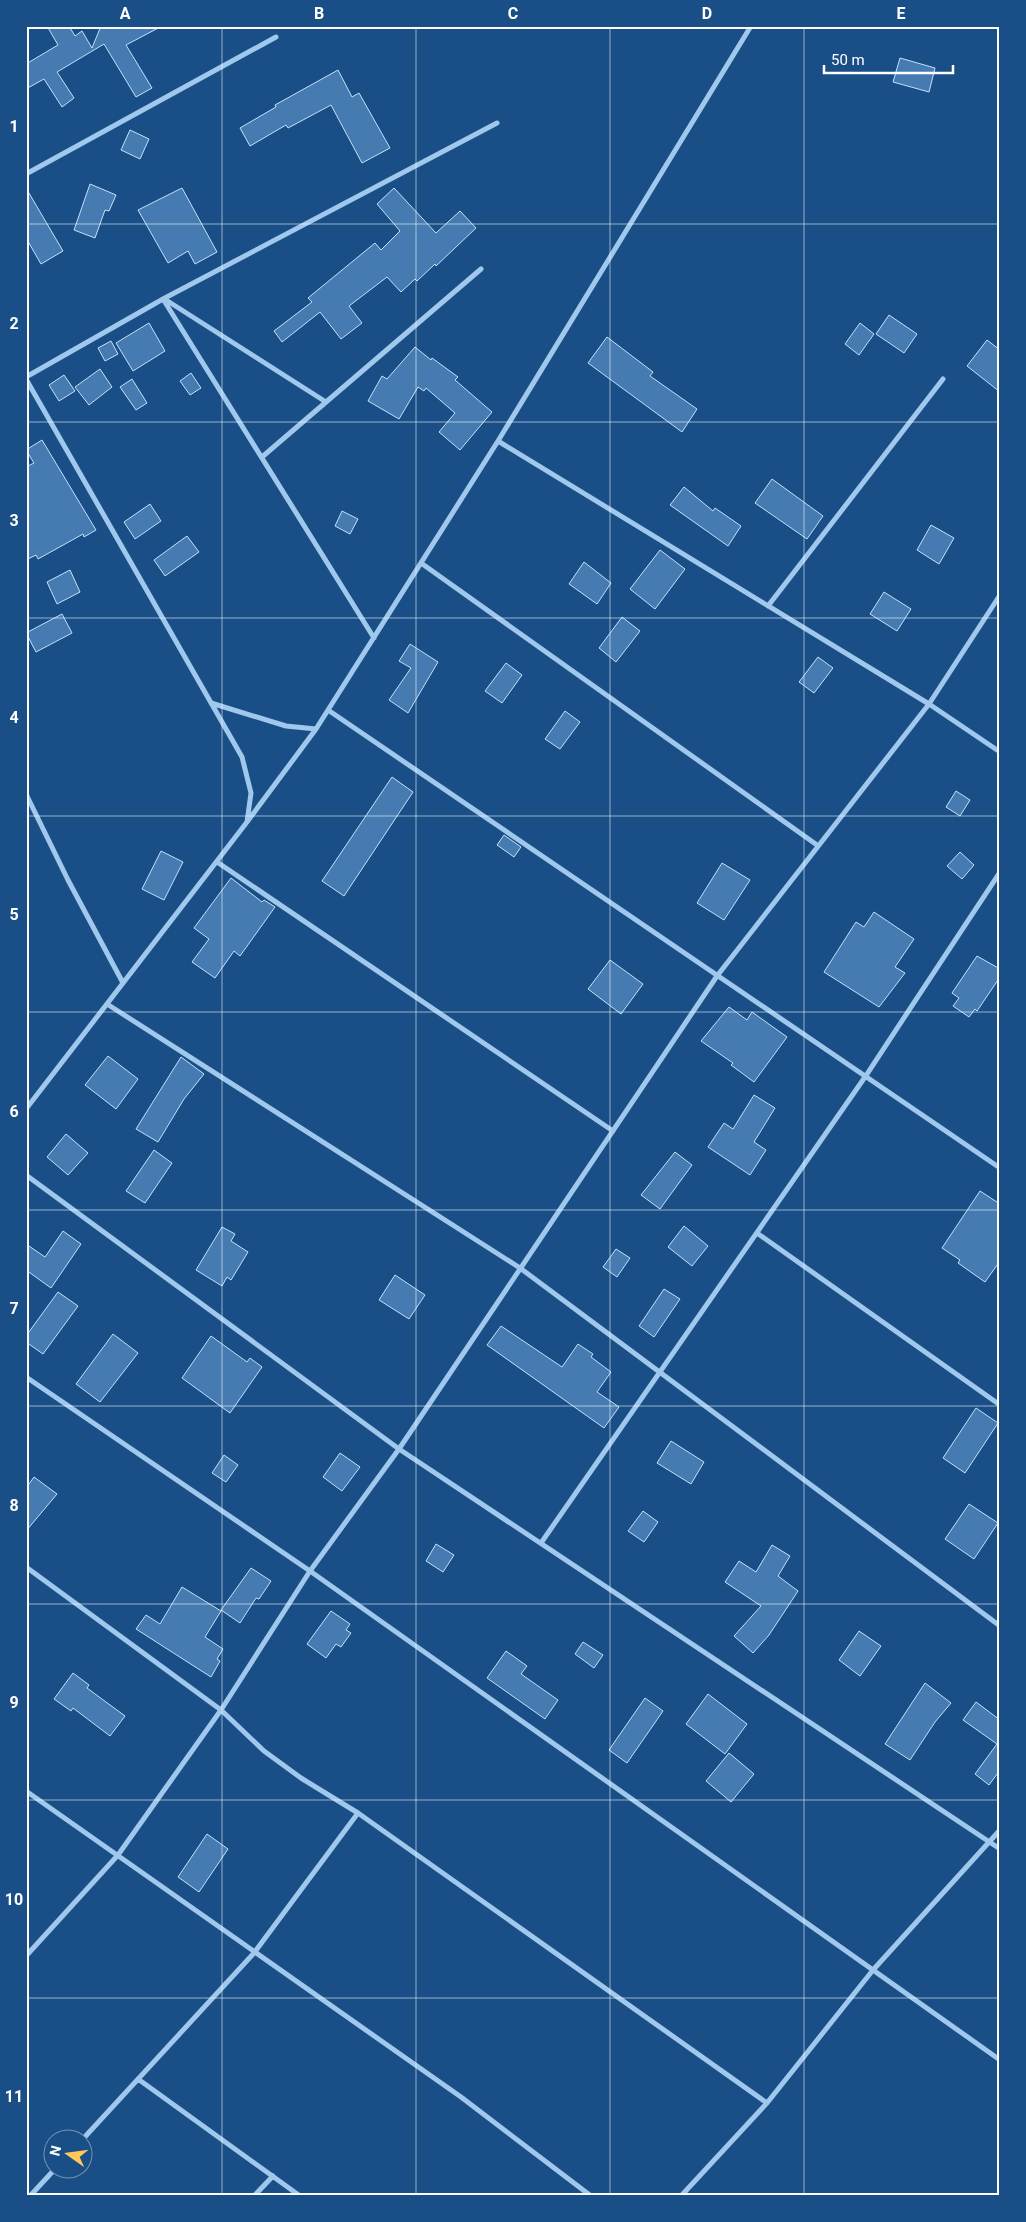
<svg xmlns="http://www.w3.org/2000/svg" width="1026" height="2222" font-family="Roboto,sans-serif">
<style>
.building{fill:#467bb1;stroke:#c5e0f9}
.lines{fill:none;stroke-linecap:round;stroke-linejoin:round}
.street{stroke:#a0c7ec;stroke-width:5}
.grid{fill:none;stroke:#fff;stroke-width:1;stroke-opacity:0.55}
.neatline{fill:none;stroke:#fff;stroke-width:2}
.grid-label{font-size:16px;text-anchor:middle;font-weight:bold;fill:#fff}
</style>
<rect width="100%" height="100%" fill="#194f86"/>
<path class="building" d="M47,26H69L75,36L82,31L92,48L101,26H162L126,45L152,88L136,97L104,44L57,72L74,98L62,107L44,79L26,89V64L58,45Z
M900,58L935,68L929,92L893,82Z
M338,70L352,97L359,93L390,148L362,163L331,105L288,128L286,125L250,146L240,128L276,107L275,105Z
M130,130L149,139L140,159L121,150Z
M90,184L116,195L109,211L105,210L95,238L74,230Z
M26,188L63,251L41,264L26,238Z
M182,188L217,252L195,264L188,251L168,263L138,210Z
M394,188L436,233L460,211L476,228L436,266L435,264L417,281L415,279L401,292L387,277L349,306L362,323L341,339L320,312L282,342L274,331L312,302L308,298L375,243L381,250L400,231L377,204Z
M889,315L917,334L904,353L876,334Z
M149,323L165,351L133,371L116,343Z
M860,323L874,334L859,355L845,344Z
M607,337L653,372L650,376L697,409L682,432L588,363Z
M987,340L1000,350V392L967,366Z
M111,341L118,354L105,361L98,348Z
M415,347L431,360L432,358L458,377L455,380L492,412L460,450L439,432L455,413L426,388L424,391L418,387L399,419L368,401L382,376L387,379Z
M100,369L112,387L89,405L75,387Z
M191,373L201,388L190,395L180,381Z
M64,375L75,391L59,401L49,385Z
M132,379L147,403L136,410L120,387Z
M42,440L96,530L84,537L83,534L38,559L36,555L26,560V467L34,463L26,450Z
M772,479L823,516L807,539L755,503Z
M684,487L713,511L715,508L741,526L728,546L670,505Z
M150,504L161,521L135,539L124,522Z
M342,511L358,519L350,534L335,526Z
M931,525L954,538L939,564L917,550Z
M187,536L199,552L165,576L154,560Z
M660,550L685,569L655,609L630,589Z
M584,562L611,583L597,604L569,584Z
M70,570L80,592L57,604L47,582Z
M884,592L911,609L897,631L870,614Z
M62,614L72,633L36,652L26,633Z
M622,617L640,631L616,662L599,648Z
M410,644L438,662L408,713L389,700L411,668L399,661Z
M818,657L833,668L814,693L799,682Z
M506,663L522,675L502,703L485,691Z
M565,711L580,722L560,749L545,739Z
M392,777L413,792L344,896L322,881Z
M956,791L970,800L960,816L946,807Z
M504,835L521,847L514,857L497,845Z
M161,851L183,862L164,900L142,889Z
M960,852L974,865L962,879L947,866Z
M722,863L750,880L724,920L697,903Z
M231,878L262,902L264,900L275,907L240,956L234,951L215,978L192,962L209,939L194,928Z
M874,912L914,939L895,967L905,973L879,1007L824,972L856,922L864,927Z
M977,956L1000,969V977L977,1011L975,1009L969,1017L953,1006L959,998L952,993Z
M610,960L643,984L621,1014L588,989Z
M729,1007L747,1020L752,1012L787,1037L754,1082L731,1065L733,1063L701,1041Z
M108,1056L138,1079L116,1109L85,1085Z
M181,1057L204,1074L184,1099L158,1142L136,1129Z
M754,1095L775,1108L754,1142L766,1150L750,1175L708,1147L724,1123L733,1129Z
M66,1134L88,1153L68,1175L47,1157Z
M154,1150L172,1163L145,1203L126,1191Z
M675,1152L692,1165L660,1209L641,1195Z
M980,1191L1000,1204V1261L985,1282L958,1263L960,1260L942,1248Z
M684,1226L708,1246L692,1266L668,1247Z
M222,1227L235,1234L231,1241L248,1252L231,1280L227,1277L222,1286L196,1270Z
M63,1231L81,1244L51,1288L26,1270V1244L45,1257Z
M616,1249L630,1258L617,1277L603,1267Z
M395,1275L425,1295L409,1319L379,1300Z
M664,1289L680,1299L654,1337L639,1326Z
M58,1292L78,1306L43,1354L26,1342V1336Z
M501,1326L562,1367L578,1344L593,1354L591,1357L611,1372L597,1392L619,1407L604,1428L487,1345Z
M113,1334L138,1353L100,1402L76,1384Z
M211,1336L247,1362L250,1358L262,1367L230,1413L182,1378Z
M976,1408L998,1423L965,1473L943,1458Z
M671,1441L704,1462L691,1484L657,1463Z
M340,1453L360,1467L342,1491L323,1477Z
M224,1455L238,1465L226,1482L212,1473Z
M34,1477L57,1494L26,1531V1488Z
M969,1504L998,1523L974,1559L945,1539Z
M643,1511L658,1522L644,1542L628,1531Z
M436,1544L454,1555L443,1572L426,1561Z
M772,1545L790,1556L778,1576L798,1591L769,1635L753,1653L734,1636L761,1606L725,1582L739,1561L756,1572Z
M251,1568L271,1581L259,1599L256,1598L240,1623L221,1610Z
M182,1587L221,1611L205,1637L223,1649L217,1659L220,1661L211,1677L136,1629L146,1615L160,1624Z
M331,1611L350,1624L346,1630L351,1633L341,1647L336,1644L326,1658L307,1644Z
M859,1631L881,1646L860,1676L839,1660Z
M583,1642L603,1655L594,1668L575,1654Z
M506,1651L527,1666L521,1674L558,1700L545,1719L487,1678Z
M73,1673L89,1685L87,1688L125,1716L110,1736L73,1708L71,1711L54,1699Z
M925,1683L951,1703L935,1722L910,1760L885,1744Z
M708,1694L747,1724L725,1754L686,1724Z
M645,1698L663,1711L627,1763L609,1750Z
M976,1702L1000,1720V1770L989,1785L975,1774L997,1744L963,1720Z
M729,1753L754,1774L731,1802L706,1781Z
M207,1834L228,1849L199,1892L178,1877Z"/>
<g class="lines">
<path class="street" d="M26,174L276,37
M163,299L374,638
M166,300L326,402
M26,377L163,299L497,123
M26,379L242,757L251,793L247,822
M498,441L929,704L1000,752
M262,457L481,269
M421,563L817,845
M768,606L943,379
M211,703L286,726L316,729
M328,710L1000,1168
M26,794L68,880L123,983
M217,862L613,1131
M107,1004L520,1268L1000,1626
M26,1109L247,822L316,729L498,441L751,26
M26,1175L399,1449L1000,1849
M757,1233L1000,1405
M26,1377L310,1571L1000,2060
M541,1543L865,1077L1000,872
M26,1567L221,1710L264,1751L301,1778L358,1813L767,2103
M26,1791L461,2097L591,2196
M26,1956L118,1855L221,1710L310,1571L399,1449L717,976L929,704L1000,595
M138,2079L300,2196
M82,2140L254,1953L358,1813
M30,2196L54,2170
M254,2196L273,2176
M681,2196L767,2103L873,1970L1000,1830"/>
</g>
<path class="grid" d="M222,26V2196M416,26V2196M610,26V2196M804,26V2196M26,224H1000M26,422H1000M26,618H1000M26,816H1000M26,1012H1000M26,1210H1000M26,1406H1000M26,1604H1000M26,1800H1000M26,1998H1000"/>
<rect width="1026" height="2222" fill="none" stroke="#194f86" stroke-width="55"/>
<g transform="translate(68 2154) rotate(284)"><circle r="24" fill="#194f86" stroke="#7595b6"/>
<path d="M0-4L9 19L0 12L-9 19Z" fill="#ffc75c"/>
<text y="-8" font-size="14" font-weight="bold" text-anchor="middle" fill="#ffffff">N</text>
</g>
<path d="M824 65v8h129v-8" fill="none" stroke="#ffffff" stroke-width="2.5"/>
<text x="831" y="65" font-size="15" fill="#ffffff" stroke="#194f86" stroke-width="4" paint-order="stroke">50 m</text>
<rect x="28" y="28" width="970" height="2166" class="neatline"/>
<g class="grid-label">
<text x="125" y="19">A</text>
<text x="319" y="19">B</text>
<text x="513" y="19">C</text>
<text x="707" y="19">D</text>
<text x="901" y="19">E</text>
<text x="14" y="132">1</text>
<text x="14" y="329">2</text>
<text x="14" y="526">3</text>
<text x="14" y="723">4</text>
<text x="14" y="920">5</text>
<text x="14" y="1117">6</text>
<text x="14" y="1314">7</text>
<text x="14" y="1511">8</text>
<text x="14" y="1708">9</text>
<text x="14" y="1905">10</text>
<text x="14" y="2102">11</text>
</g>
</svg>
